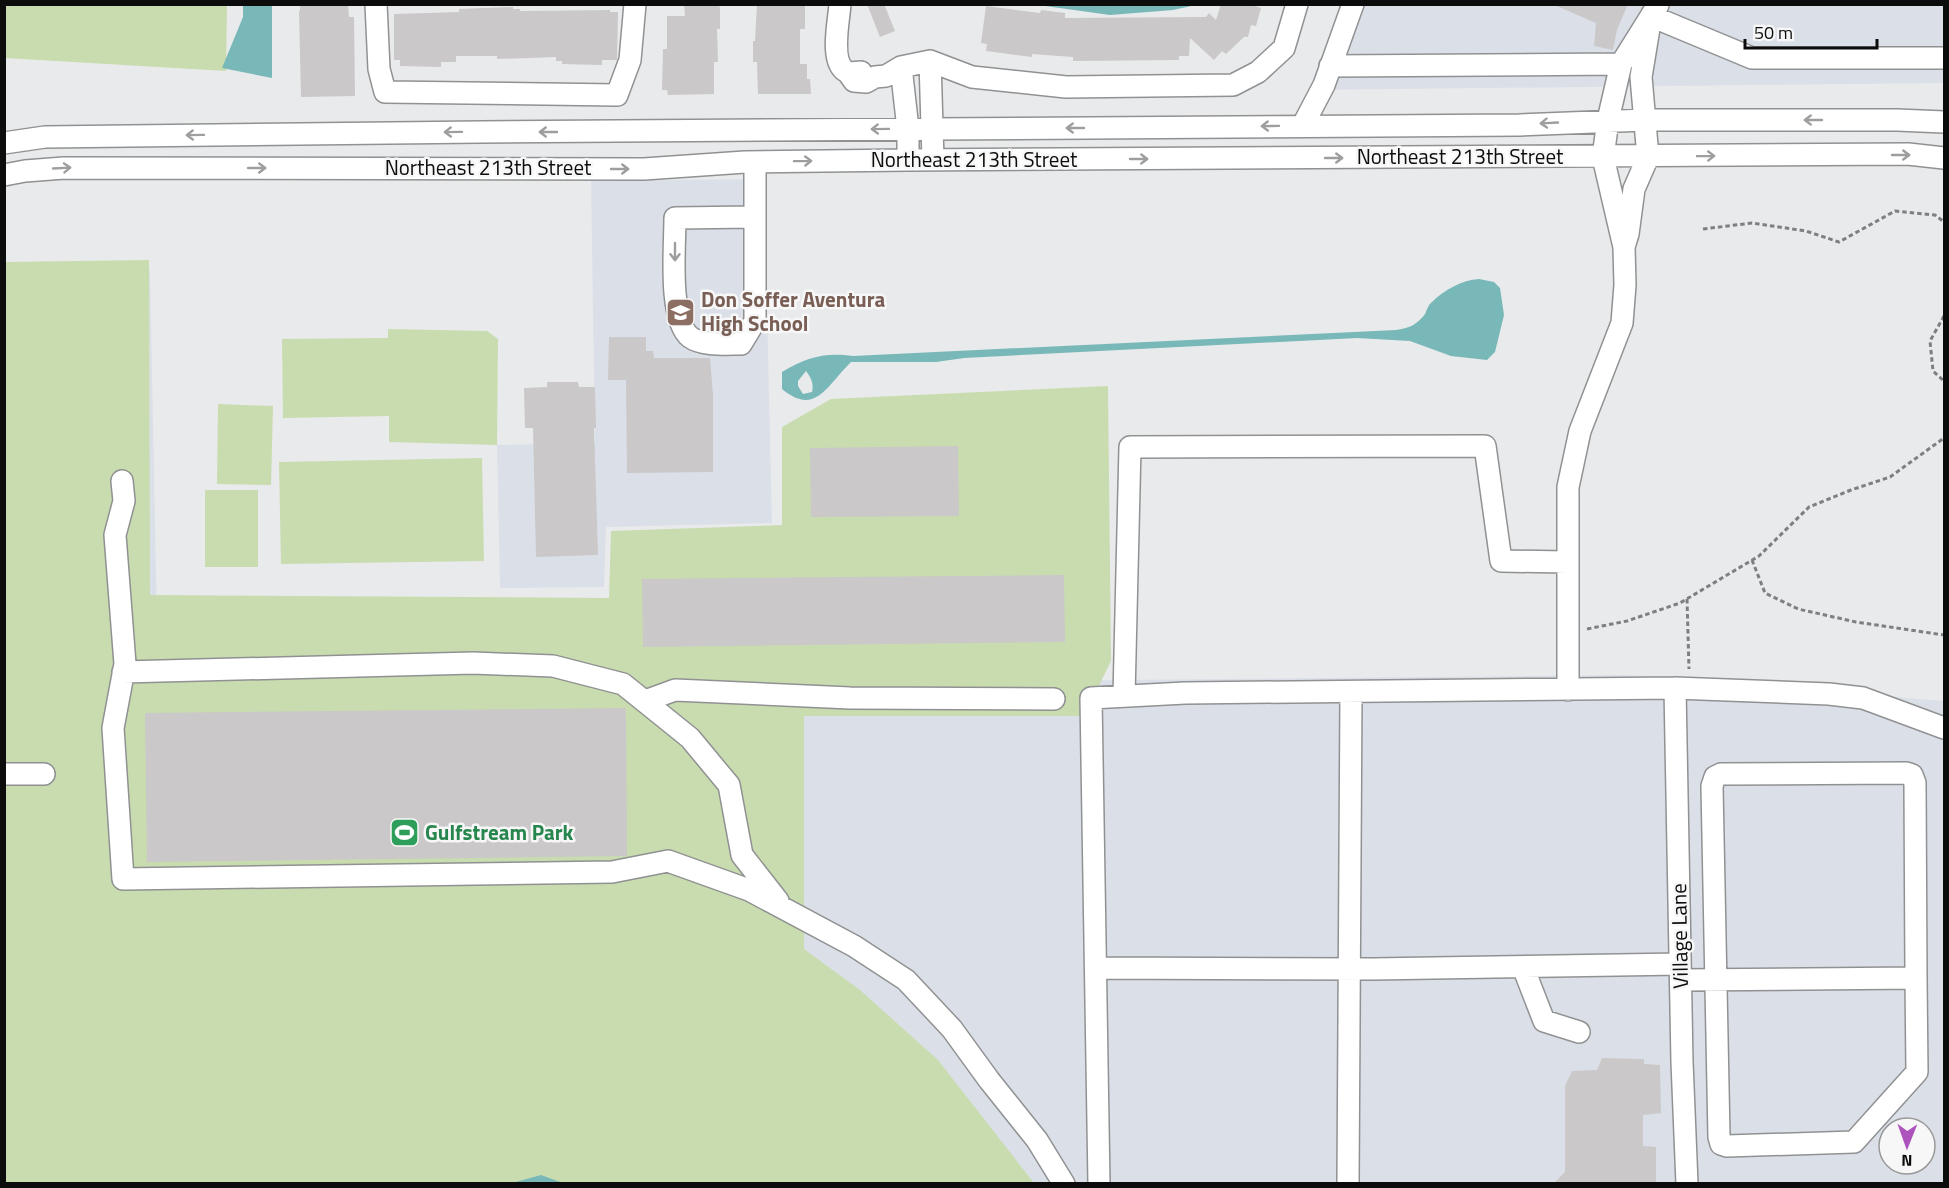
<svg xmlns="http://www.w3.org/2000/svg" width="1949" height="1188" font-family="'Titillium Web',sans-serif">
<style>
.built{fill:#dbe0e8;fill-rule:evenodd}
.green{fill:#c9dcaf}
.water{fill:#79b8b8;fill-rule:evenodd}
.building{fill:#cac8c8}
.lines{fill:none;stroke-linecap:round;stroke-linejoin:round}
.minor-casing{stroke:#909192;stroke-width:24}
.path{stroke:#7f7f80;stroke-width:3;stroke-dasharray:4.5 3;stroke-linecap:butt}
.minor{stroke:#fff;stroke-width:21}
.oneway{stroke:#9e9e9e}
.labels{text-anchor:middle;stroke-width:5;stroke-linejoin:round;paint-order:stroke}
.street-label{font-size:21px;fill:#0c0c0d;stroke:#f7f7f8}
.education-label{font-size:21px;font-weight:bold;fill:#785e54;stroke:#f7f7f8;text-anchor:start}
.leisure-label{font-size:21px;font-weight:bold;fill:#27864d;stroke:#f7f7f8;text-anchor:start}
</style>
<rect width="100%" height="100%" fill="#e9eaeb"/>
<path class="built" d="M1341,5H1944V83L1309,90Z
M764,179L772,523L606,527L604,587L500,588L497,445L595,443L591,181Z
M5,267L150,270L157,625L928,682L1626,675L1944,701V1183L5,1184ZM1889,1128H1925V1164H1889Z"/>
<path class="green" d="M4,5H227L226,71L5,58Z
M149,260L150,595L609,598L611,531L782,525V427L831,399L1108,386L1111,661L1084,716H804V949L860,990L938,1060L1034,1183H5L4,262Z
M388,329L487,331L498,339L497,445L389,442V416L283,418L282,339L388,338Z
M218,404L273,406L271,485L217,484Z
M482,458L484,561L281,564L279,462Z
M205,490H258V567H205Z"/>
<path class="water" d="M243,5H272V78L222,68L243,17Z
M1038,5H1196L1173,10L1110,15Z
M1479,279L1494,282L1500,288L1504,315L1495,352L1487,360L1451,356L1410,341L1357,338L964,358L936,362H851C827,385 816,417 782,389V372C806,357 826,352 853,356L1396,330C1409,328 1417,325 1425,314C1427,310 1428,305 1432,302C1444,290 1462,280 1479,279ZM806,371C811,378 814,383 812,392L803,394L798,386V381Z
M541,1175L563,1183H512Z"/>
<path class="building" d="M300,4H348L349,17H354L355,96L301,97L299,11H300Z
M684,4H719L720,9V29H717L718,62H714V94L668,95L667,90H662L663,49H667V16H685Z
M757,4H805V29H800V64H807V79H810L811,94H758L757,62H753V41H755Z
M867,4H884L895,31L880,37Z
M1221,4H1248L1261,8L1256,26L1251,25L1248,37H1244L1226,54L1222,51L1214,60L1190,38L1189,56H1179V60L1073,61V57L1032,54V57L986,51L987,44L981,43L986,6L1040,13L1041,10L1065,13V18L1206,17L1209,13L1216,20Z
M1552,4H1628L1617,30L1613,50L1594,46L1596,23Z
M513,7V9H520V11L610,10V12H618L617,60H602V65L562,64V61H556V57L497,59V56H456V62H441V67L400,66V60H394V14L459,12V9Z
M609,337H646V351H653L654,358H710L713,395V472L627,473L626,380H608Z
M547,382H578L579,387H595L596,428H594L598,555L536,557L533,428H525L524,388L547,387Z
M958,446L959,516L811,517L810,448Z
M1064,575L1065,642L643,647L642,579Z
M626,708L627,856L147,862L145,713Z
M1602,1058L1644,1059V1064L1660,1065L1661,1113L1643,1115V1146L1656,1147V1184H1553L1565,1172V1086L1572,1071L1597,1070Z"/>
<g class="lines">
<defs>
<path id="minor" d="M376,4L379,69L385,92L617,95L630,60L635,4
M840,4C839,21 829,63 847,72C850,74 856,72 861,72
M1658,5L1651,16L1752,58H1944
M1651,16L1641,77L1648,157L1634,189L1628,234L1624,247L1603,157L1608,120L1621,64Z
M930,61L933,160
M1330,66L1621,64
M901,67L908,129V160
M849,74L854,81L866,82L875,77L886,76L901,67L930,61L972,77L1066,87L1233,85L1258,72L1284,48L1297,4
M1303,125L1324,85L1353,4
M4,143L45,137L481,132L1519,125L1645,120H1897L1944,122
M4,175L25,171L64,168L644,169L745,162L908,160L1908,154L1944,158
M753,217L675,218C675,246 668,319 690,337C702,346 726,344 741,344L755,321V162
M122,481L124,501L115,535L125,664L113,728L123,879L612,872L668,861L749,890L854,946L906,980L952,1029L989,1080L1037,1140L1064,1184
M123,672L473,663L553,666L623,684L690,738L729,785L742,855L778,901
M1675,688L1682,1062L1687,1184
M1568,690V487L1580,431L1622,323L1625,285L1624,247
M1124,696L1130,447L1485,446L1501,561L1567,562
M645,701L675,690L850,698L1054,699
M4,774H44
M1523,967L1544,1021L1579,1032
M1096,968L1373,969L1680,964
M1681,980L1916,978L1915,783L1912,775L1906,773L1721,774L1715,777L1712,786L1719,1137L1721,1144L1727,1146L1854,1142L1917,1072L1916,978
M1099,1184L1091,698L1185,693L1675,688L1829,694L1863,698L1944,728
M1348,1184L1351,693"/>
</defs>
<use href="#minor" class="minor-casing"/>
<path class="path" d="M1703,229L1752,223L1806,231L1839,242L1895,211L1935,215L1944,222
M1944,316L1930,341L1933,371L1944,381
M1752,560L1765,593L1798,609L1856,622L1944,635
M1687,599L1689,669
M1587,629L1627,621L1680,603L1759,556L1809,507L1851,490L1890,477L1944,438"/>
<use href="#minor" class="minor"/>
</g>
<defs><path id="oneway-shaft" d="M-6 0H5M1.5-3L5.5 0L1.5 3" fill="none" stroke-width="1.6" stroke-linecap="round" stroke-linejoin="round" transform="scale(1.5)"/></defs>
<g class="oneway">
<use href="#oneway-shaft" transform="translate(1813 120) rotate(180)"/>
<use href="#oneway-shaft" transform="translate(1549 123) rotate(177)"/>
<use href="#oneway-shaft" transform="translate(1270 126) rotate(179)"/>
<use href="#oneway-shaft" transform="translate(1075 128) rotate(180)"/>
<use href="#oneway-shaft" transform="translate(880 129) rotate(179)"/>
<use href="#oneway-shaft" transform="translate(453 132) rotate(179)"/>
<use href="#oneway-shaft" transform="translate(548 132) rotate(180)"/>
<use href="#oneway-shaft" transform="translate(195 135) rotate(179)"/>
<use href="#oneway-shaft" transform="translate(1901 155)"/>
<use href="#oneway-shaft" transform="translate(1706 156) rotate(-1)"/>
<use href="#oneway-shaft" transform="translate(1334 158)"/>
<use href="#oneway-shaft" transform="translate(1139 159)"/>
<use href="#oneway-shaft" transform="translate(803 161) rotate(-1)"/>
<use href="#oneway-shaft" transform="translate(62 168) rotate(-3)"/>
<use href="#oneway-shaft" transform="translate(257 168)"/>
<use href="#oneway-shaft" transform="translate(620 169)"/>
<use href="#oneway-shaft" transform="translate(675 252) rotate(90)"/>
</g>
<defs>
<symbol id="school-square" viewBox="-11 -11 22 22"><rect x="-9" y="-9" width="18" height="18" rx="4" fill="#8d6e63" stroke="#f7f7f8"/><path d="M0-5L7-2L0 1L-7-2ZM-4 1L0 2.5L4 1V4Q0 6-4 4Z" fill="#fff"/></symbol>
<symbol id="stadium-square" viewBox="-11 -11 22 22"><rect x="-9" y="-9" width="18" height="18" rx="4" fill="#2e9e5b" stroke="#f7f7f8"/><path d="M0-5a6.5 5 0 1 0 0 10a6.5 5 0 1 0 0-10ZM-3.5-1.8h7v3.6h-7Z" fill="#fff"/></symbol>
</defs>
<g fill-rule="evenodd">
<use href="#school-square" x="664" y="296" width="33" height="33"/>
<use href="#stadium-square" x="388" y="816" width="33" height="33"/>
</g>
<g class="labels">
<g class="street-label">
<text x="1460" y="164">Northeast 213th Street</text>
<text x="974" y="167">Northeast 213th Street</text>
<text x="488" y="175">Northeast 213th Street</text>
<text transform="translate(1680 936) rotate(-91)" y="7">Village Lane</text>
</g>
<g class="education-label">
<text x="701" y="307">Don Soffer Aventura<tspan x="701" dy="24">High School</tspan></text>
</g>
<g class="leisure-label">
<text x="425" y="840">Gulfstream Park</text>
</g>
</g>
<rect width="1949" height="1188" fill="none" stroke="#0c0c0d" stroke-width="12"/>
<g transform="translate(1907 1146) rotate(181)"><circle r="28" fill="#f7f7f8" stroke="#99999a" stroke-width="1.5"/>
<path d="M0-4.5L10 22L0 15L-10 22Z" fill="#ad53be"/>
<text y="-9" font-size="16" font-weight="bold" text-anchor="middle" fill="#0c0c0d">N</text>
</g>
<path d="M1745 39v9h132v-9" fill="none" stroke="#0c0c0d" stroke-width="3"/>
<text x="1754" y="39" font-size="18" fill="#0c0c0d" stroke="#f7f7f8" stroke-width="4.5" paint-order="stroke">50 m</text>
</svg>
